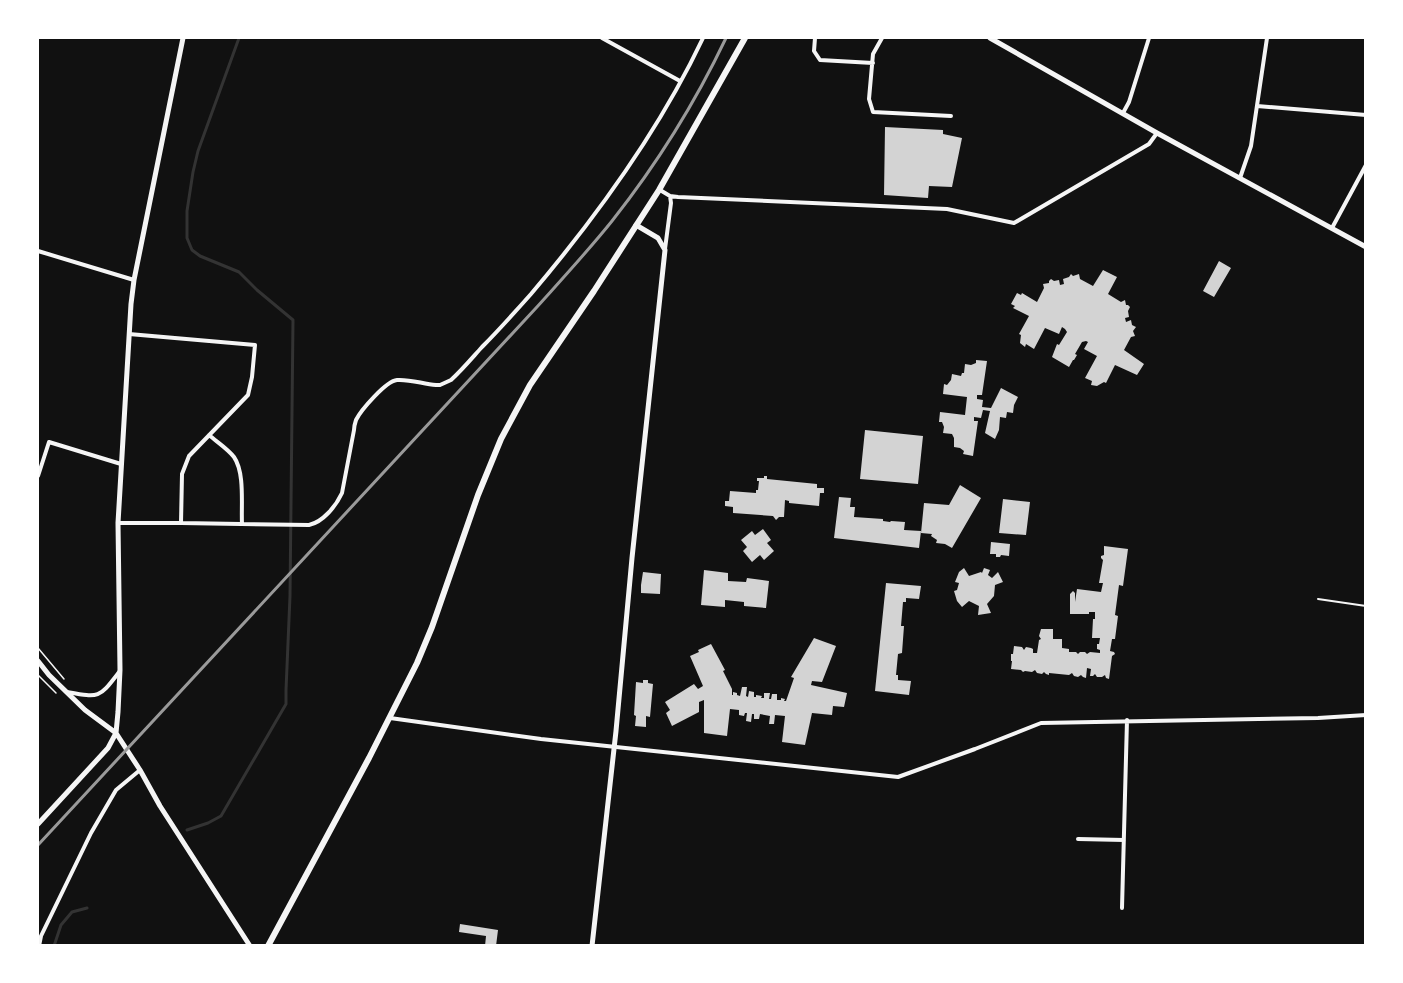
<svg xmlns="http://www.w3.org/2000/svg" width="1403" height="983" font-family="'Roboto Condensed',sans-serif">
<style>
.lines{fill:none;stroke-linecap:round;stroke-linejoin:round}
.stream{stroke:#333;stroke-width:3}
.building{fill:#d3d3d3}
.path{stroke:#f5f5f5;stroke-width:1.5}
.service{stroke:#f5f5f5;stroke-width:2}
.minor{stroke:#f5f5f5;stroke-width:4}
.tertiary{stroke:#f5f5f5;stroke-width:5}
.secondary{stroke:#f5f5f5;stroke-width:6}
.rail{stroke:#9a9a9a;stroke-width:3}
</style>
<rect width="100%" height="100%" fill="#111"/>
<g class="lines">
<path class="stream" d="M187,830L208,823L221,816L286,704V690L290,596L293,320L257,290L239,272L200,256L192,250L187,238V211L193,172L198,151L239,38
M54,946L61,925L72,912L87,908"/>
</g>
<path class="building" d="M885,127L943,130V134L962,138L952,187L929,186L928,198L884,195Z
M1219,261L1231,268L1214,297L1203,291Z
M1103,270L1117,277L1108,294L1121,302L1125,300L1126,305H1128L1130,307L1128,311L1129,317L1125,318L1126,322L1131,320L1132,325L1136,327L1133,331L1135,336L1131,337L1124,350L1144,364L1137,375L1115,365L1106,383L1104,382L1097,386L1091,385L1092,381L1085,378L1097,356L1084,349L1088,342L1086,341L1082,342L1075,354L1077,355L1074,360H1073L1069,367L1052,357L1057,344L1059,345L1067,332L1065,329L1062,327L1059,334L1045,328L1034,349L1026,344L1025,347L1020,343L1021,335L1019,334L1029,316L1013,308L1015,306L1011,304L1017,293L1021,295L1022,293L1037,302L1044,288L1043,284L1049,283V281L1051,279L1054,281L1059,280L1060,285L1064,284L1063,279L1069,277L1071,274L1073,276L1079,274L1080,279L1093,286Z
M976,360L987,361L982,395H977V399L983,400L982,407L991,408L1001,388L1018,397L1014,405L1013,413L1007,412L1006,418L1000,417L999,430L995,439L985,433L990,411L983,410L981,418L974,417V421H978L973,456L963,454L964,451L960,448L954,447V438L952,434L943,433L944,427L942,422H939L940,412L965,415L967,397L943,394L944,384L947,385L951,380L952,374L961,376L962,373H964L965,364L971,365L976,363Z
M865,430L923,436L918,484L860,479Z
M764,476H767V479L817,484V488H824V493H820L819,506L789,503V501L785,500L784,517H779L776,520L773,516L733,513V507L725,506V501H729L730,491L756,493V490H758L759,481H757V478H764Z
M960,485L981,498L952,548L945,544L936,543L937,540L931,536L932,534L921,533L924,503L949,505Z
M839,497L851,498L850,507H855L854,517L883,519V521L890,522L891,521L905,522L904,530L921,531L919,548L834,538Z
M1003,499L1030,502L1026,535L999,533Z
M763,529L771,540L767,543L774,551L764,560L760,555L752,562L743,551L747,547L741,540L752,531L755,535Z
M991,542L1010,544L1009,556L1001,555L1000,557H996V554H990Z
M1104,546L1128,549L1123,586L1119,585L1115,615L1118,616L1115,639H1112L1110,651L1114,652L1115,654L1112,656L1109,679L1106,678L1105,675L1102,677H1097L1095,674L1093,676H1090L1091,669L1087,668L1086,678L1083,677L1081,675L1078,677L1074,676L1072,673L1069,675L1049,673V675L1046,674L1044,672L1042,674L1037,673L1035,670L1032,672L1025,671L1023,672L1021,670L1011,669L1012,661H1011V654H1013L1014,646L1022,647L1024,650L1026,647L1031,648L1033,649V653H1037L1039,640L1041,639L1039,636L1041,629H1053V639H1062V648L1069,649V652H1076L1078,654L1080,652H1085L1087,654L1090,652L1100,653V650L1097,649V644H1099L1100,638H1092L1093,619H1095V612H1089V614H1070V594L1073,591L1075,593V602L1077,589L1101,592L1103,583H1099L1103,560L1101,558V556L1104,555Z
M964,568L969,576L981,572L982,573L984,568L990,570L988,575L992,578L998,572L1003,582L995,585L994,596L987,604L991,613L978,615L979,606L969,601L962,607L957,601L954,591L957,590L959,583L955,582L959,572Z
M704,570L728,573V581L746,582L747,578L769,581L766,608L744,606V602L725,600V607L701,605Z
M643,572L661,574L660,594L641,593V585Z
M886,583L921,586L919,599L906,598V602H903L901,626H904L902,653L898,654L896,675H898V680L911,681L909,695L875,691Z
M814,638L836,646L822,682L812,681L811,685L847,693L844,707L833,706L832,715L812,713L805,745L782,742L785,716L775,715L774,724H769L770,716L760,714L759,719H754V714H752L751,722L746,721L747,713H745L744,716L739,715V710L730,709L727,736L704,733V700L699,702V712L672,726L666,713L670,710L665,702L694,684L698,689L703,686L690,656L699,652L698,650L711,644L725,670L723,671L732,689V695H733V692L737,693V695L740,696L742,687H747L746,696L748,697L749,691L754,692V697H756V695L762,696L761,698H764V693H770L769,699H771L772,694H777V700H781V698L785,699L784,701H786L794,678L791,677Z
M643,680H648V683L653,684L650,717L646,716V727L635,726L636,716L634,715L636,682L643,683Z
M460,924L498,930L496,946H485L486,936L459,932Z"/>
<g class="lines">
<path class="path" d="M38,648L64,679
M38,675L56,693"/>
<path class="service" d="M1318,599L1366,606"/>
<path class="minor" d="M602,38L680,81
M815,38L814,51L820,60L873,63
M882,38L873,54L869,99L873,112L951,116
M1257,106L1366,115
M1123,113L1129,102L1149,38
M1240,178L1251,146L1267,38
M660,190L670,196L678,197L947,209L1014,223L1149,144L1157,133
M1332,228L1366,165
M665,249L671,203L670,196
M38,251L134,280
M129,334L255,345L252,377L248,395L189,456L182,474L181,523
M209,435C217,442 228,449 234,457C245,473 241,505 242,524
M38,476L49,442L121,464
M118,523H181L309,525C323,522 336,506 342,493L354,430C354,427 355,423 356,420C361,410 386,381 397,380C410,379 423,384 436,385H440L451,380C462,370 472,358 482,347C499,330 515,312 531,294C598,215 659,131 703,38
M67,692C101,698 99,698 120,671
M390,718L541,739L898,777L975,749L1041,723L1318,718L1366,715
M1078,839L1124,840
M1122,908L1127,720
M39,946L41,936L91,833L116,790L140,770"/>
<path class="tertiary" d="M990,38L1157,133L1366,247
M38,661L49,675L85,710L116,733L140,770L160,806L250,946
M38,824L108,748L116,733L118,712L120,670L118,523L131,304L134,280L183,38
M592,946L616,731L632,558L665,250L658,238L636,225"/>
<path class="secondary" d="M268,946L369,758L417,663L432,627L478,495L501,439L530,385L594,291L659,190L745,38"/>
<path class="rail" d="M38,845L536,308C562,279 588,251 612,221C657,164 695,103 726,38"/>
</g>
<rect width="1403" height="983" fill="none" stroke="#ffffff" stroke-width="78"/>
</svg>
